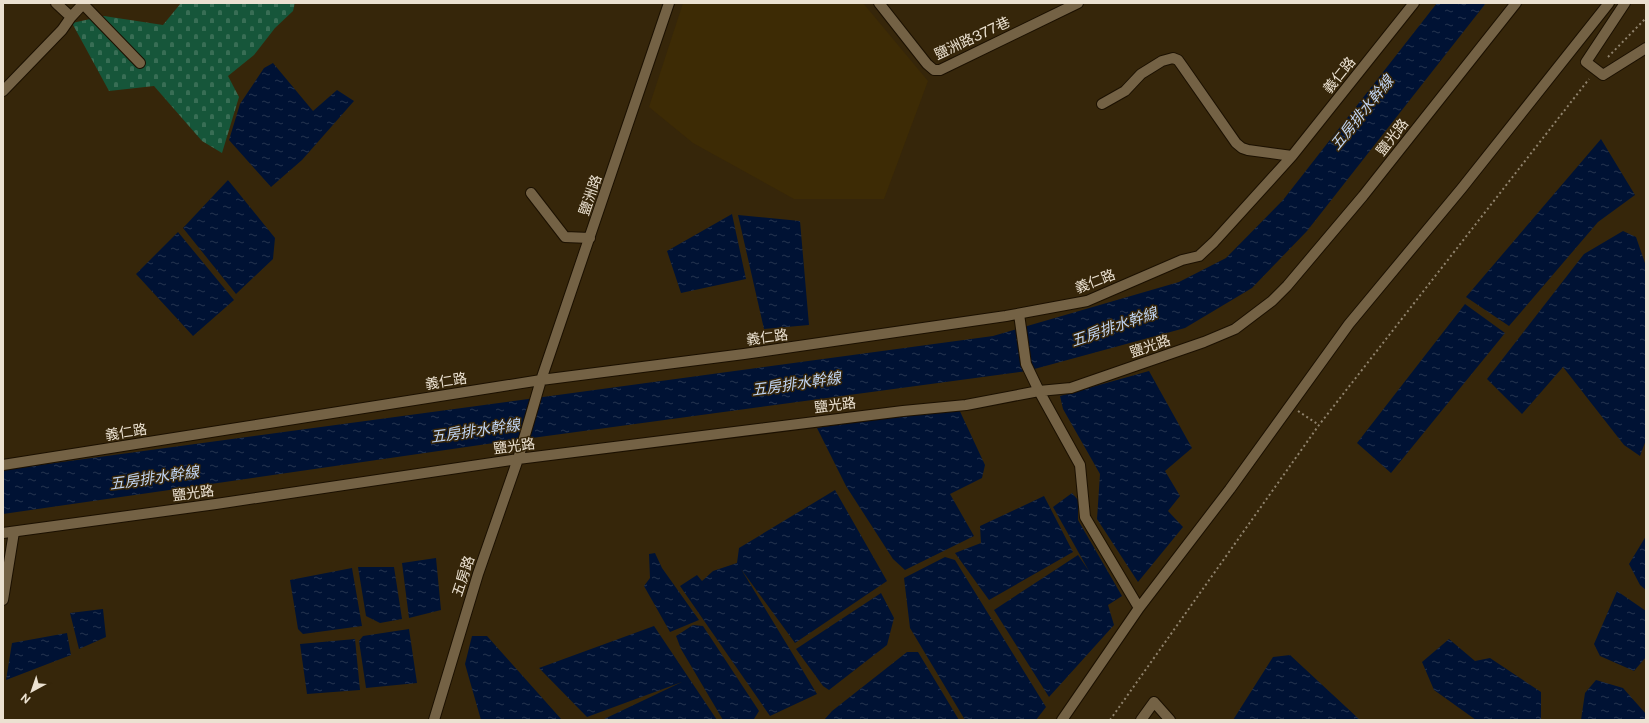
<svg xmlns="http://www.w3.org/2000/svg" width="1649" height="723" font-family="'Public Sans','Noto Sans TC',sans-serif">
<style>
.built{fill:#3d2b05}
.cemetery{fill:url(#cemetery-stones)}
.water{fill:url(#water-ripples)}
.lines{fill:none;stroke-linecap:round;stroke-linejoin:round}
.minor-casing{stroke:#1b1000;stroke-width:12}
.path{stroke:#90836d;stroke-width:2;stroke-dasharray:2 3;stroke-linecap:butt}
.minor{stroke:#746245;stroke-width:10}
.labels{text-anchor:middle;stroke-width:3;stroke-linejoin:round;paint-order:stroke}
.street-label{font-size:14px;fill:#ebe1d1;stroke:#36260a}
.water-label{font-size:15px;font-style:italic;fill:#c0d5f4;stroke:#36260a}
</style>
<defs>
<pattern id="cemetery-stones" width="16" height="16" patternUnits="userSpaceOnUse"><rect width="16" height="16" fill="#16563a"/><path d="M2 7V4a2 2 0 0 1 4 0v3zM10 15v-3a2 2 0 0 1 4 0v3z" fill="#386e55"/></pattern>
<pattern id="water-ripples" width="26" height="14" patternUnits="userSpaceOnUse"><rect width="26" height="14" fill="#001234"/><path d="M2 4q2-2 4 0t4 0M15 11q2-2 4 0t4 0" fill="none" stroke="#253450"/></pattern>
</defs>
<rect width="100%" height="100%" fill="#36260a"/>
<path class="built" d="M683,3H863L928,81L884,199H794L693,143L649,107Z"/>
<path class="cemetery" d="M181,3H295L293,11L275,28L254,55L228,76L239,97L222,153L202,141L154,86L109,91L72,23L104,16L163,25Z"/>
<path class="water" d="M1437,3H1486L1307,231L1252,288L1185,328L1027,371L487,444L3,514V470L993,336L1179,282L1226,258L1283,200Z
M273,63L313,111L337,90L354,101L302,160L271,187L229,140L240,104L264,68Z
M1601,139L1635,195L1598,222L1509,326L1466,297Z
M228,180L275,238L273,259L236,294L183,228Z
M732,214L746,279L681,293L667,251Z
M738,215L800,221L809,325L764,329Z
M1623,231L1636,237L1646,266V440L1640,456L1624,445L1563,367L1522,414L1487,379L1584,254Z
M178,232L234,300L193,336L136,274Z
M1465,304L1505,333L1391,473L1357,443Z
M1149,371L1192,448L1165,471L1180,496L1168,511L1183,527L1138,582L1097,519L1100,474L1063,409L1060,396Z
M957,405L985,465L982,478L950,494L974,536L905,570L893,559L846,486L817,428Z
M835,490L887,581L795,643L741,569L817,694L770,716L680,586L697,575L702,581L713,571L737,563L739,548Z
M1072,493L1078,500V520L1122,596L1108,605L1114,625L1049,697L994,610L1078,555L1089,571L1053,507Z
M1044,496L1073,552L989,600L955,553L981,543L980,526Z
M1646,536V590L1640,585L1629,564Z
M655,553L662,568L699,620L670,632L644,586L650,578L649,554Z
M945,557L955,560L1046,707L1036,720H965L910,628L904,578Z
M436,558L441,610L409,618L402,563Z
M358,567H394L402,619L380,623L366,616Z
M352,568L362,626L303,634L298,629L290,580Z
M1617,591L1646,611V657L1634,671L1600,656L1594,644Z
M881,593L894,618L887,645L829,690L823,686L796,649Z
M103,609L106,637L79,649L70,613Z
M693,625L703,626L759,711L754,719L723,720L681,649L676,636Z
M654,626L717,720H602L682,682L587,717L539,668Z
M409,629L417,683L366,688L359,641L363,636Z
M67,633L71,655L6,680L12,643Z
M472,636H487L562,720H481L465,664Z
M355,639L360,690L307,694L300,644Z
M1449,639L1475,661L1490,658L1541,692V720H1476L1434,690L1422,662Z
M907,652H918L959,720H824L832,711Z
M1290,655L1360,720H1233L1273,657Z
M1596,680L1623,688L1646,714V720H1581L1585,693Z"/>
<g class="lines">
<defs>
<path id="minor" d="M56,3L71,17L83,4L140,63
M879,3L927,64L934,70H940L1078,3
M1625,3L1586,62L1603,75L1646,48
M3,91L62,30L71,17
M1102,104L1125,91L1141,74L1162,61L1173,58L1178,60L1183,67L1236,143L1242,148L1248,150L1292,156
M531,193L565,237L590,238
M1019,314L1026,364L1039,391L1080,465L1085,517L1139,608
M3,465L541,380L744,354L1006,316L1087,301L1182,260L1199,256L1214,242L1292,156L1414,3
M3,533L216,504L518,459L903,411L966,405L1039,391L1071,388L1204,342L1235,329L1272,301L1287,286L1363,196L1516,3
M3,600L14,532
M434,720L478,574L518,459L541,380L669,3
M1062,720L1139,608L1230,489L1349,324L1462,188L1609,3
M1141,720L1154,702L1170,720"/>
</defs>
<use href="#minor" class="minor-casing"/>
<path class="path" d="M1608,57L1646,18
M1298,411L1319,425
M1110,720L1319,425L1589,79"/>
<use href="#minor" class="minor"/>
</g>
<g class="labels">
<g class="street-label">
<text transform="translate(972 38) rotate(-25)" y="5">鹽洲路377巷</text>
<text transform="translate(1339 75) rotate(-51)" y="5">義仁路</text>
<text transform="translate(1392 137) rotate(-52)" y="5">鹽光路</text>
<text transform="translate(590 195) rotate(-71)" y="5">鹽洲路</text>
<text transform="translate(1095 281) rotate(-21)" y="5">義仁路</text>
<text transform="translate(767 337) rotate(-8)" y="5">義仁路</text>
<text transform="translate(1150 346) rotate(-19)" y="5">鹽光路</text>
<text transform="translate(446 381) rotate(-9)" y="5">義仁路</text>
<text transform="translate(835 405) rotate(-7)" y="5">鹽光路</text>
<text transform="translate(126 432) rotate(-9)" y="5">義仁路</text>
<text transform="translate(514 446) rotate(-8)" y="5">鹽光路</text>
<text transform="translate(193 493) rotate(-8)" y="5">鹽光路</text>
<text transform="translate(463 576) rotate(-72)" y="5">五房路</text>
</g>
<g class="water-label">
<text transform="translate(1362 113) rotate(-51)" y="5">五房排水幹線</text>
<text transform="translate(1114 327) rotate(-19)" y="5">五房排水幹線</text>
<text transform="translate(796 384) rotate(-8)" y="5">五房排水幹線</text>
<text transform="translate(475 431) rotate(-8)" y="5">五房排水幹線</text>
<text transform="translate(154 478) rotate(-8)" y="5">五房排水幹線</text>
</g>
</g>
<rect width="1649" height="723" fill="none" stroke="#ebe1d1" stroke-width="8"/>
<g transform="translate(32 691) rotate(220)" stroke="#36260a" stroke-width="3" paint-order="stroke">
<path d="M0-3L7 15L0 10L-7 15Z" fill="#ebe1d1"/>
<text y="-6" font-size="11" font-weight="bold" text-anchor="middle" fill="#ebe1d1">N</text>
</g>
</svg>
